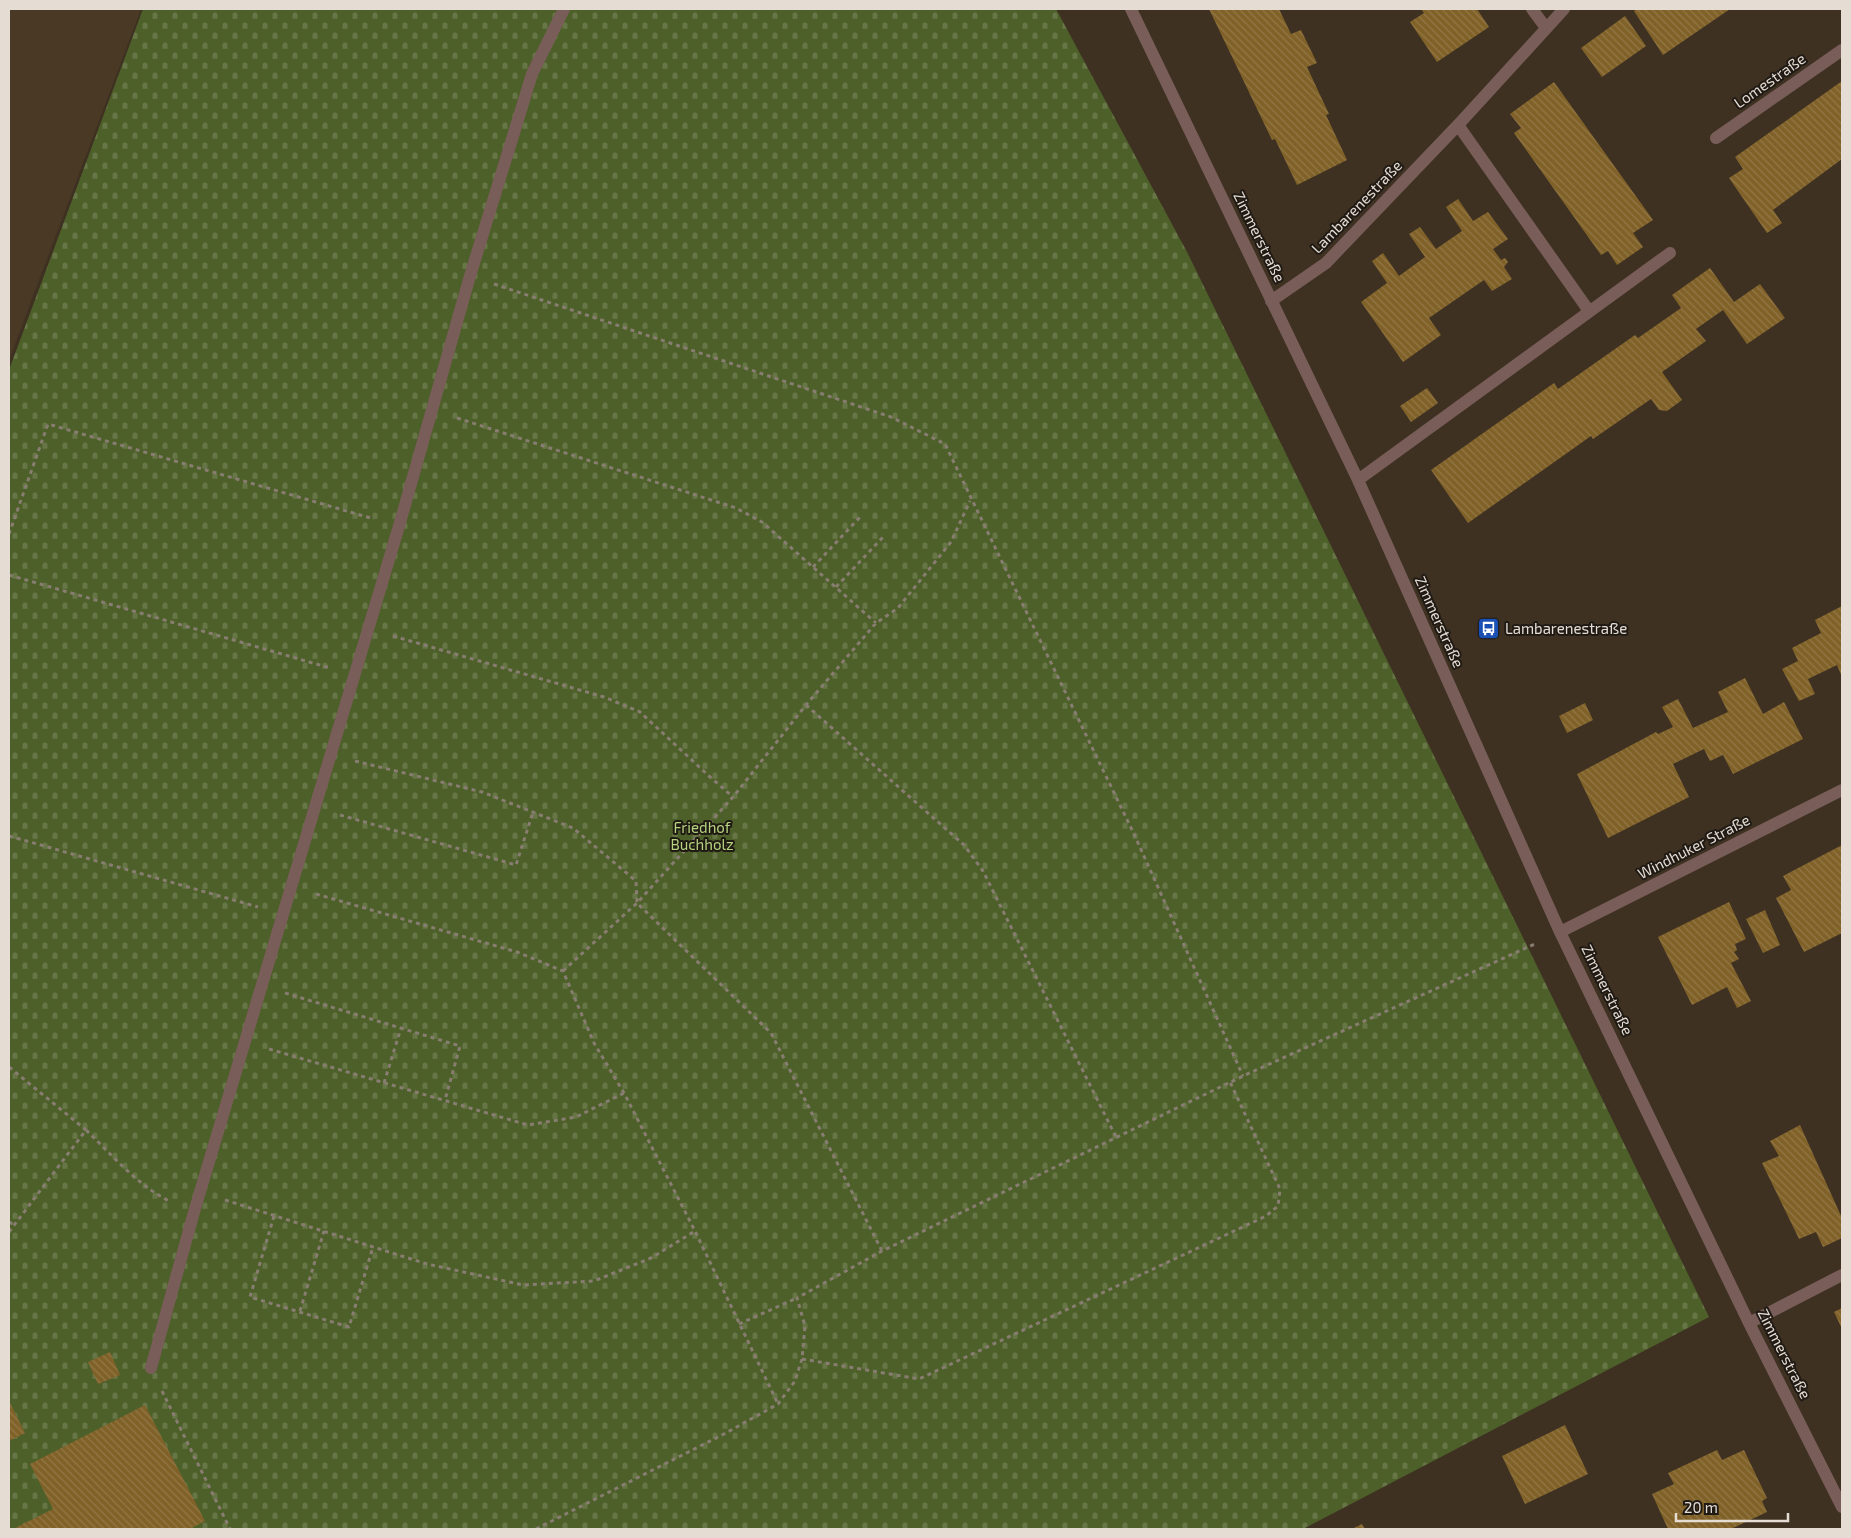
<svg xmlns="http://www.w3.org/2000/svg" width="1851" height="1538" font-family="'Exo 2',sans-serif">
<style>
.built{fill:#4a3924}
.cemetery{fill:url(#cemetery-stones)}
.building{fill:url(#building-back-hatch)}
.lines{fill:none;stroke-linecap:round;stroke-linejoin:round}
.path{stroke:#887d71;stroke-width:3;stroke-dasharray:4 4;stroke-linecap:butt}
.minor{stroke:#795d59;stroke-width:12}
.labels{text-anchor:middle;stroke-width:4;stroke-linejoin:round;paint-order:stroke}
.street-label{font-size:15px;fill:#e5ddd4;stroke:#201a14}
.poi-label{font-size:15px;fill:#e5ddd4;stroke:#201a14;text-anchor:start}
.park-label{font-size:15px;fill:#b6d47f;stroke:#201a14}
</style>
<defs>
<pattern id="cemetery-stones" width="16" height="16" patternUnits="userSpaceOnUse" patternTransform="scale(1.25)"><rect width="16" height="16" fill="#4e6029"/><path d="M2 7V4a2 2 0 0 1 4 0v3zM10 15v-3a2 2 0 0 1 4 0v3z" fill="#677647"/></pattern>
<pattern id="building-back-hatch" width="6" height="6" patternUnits="userSpaceOnUse" patternTransform="scale(1.25)"><rect width="6" height="6" fill="#806128"/><path d="M-1 5l2 2M0 0l6 6M5-1l2 2" fill="none" stroke="#927746"/></pattern>
</defs>
<rect width="100%" height="100%" fill="#3e3122"/>
<path class="built" d="M9,9H141L9,360Z"/>
<path class="cemetery" d="M143,9H1056L1187,252L1709,1317L1303,1529H9V370Z"/>
<path class="building" d="M1209,9H1279L1291,34L1301,30L1317,63L1307,67L1329,114L1326,115L1347,160L1297,185L1275,139L1272,140Z
M1421,9H1477L1489,27L1437,62L1410,22L1424,13Z
M1636,9H1730L1663,55L1634,11Z
M1625,16L1646,46L1602,77L1581,48Z
M1842,81V159L1773,210L1782,223L1767,233L1729,178L1743,169L1735,157Z
M1554,82L1653,220L1633,233L1643,247L1617,265L1608,251L1601,255L1514,133L1521,128L1510,114Z
M1458,199L1473,221L1488,212L1508,239L1493,249L1501,260L1505,258L1508,262L1504,267L1512,279L1492,291L1484,280L1429,318L1441,335L1403,362L1361,302L1387,283L1372,261L1383,253L1399,276L1425,257L1409,234L1420,227L1436,249L1462,231L1446,207Z
M1710,268L1734,302L1760,284L1785,318L1747,344L1723,310L1696,329L1706,341L1662,372L1682,400L1667,411L1659,410L1651,399L1593,439L1591,436L1468,523L1431,470L1554,383L1558,389L1635,335L1638,338L1681,308L1672,295Z
M1427,388L1438,403L1411,422L1400,406Z
M1842,606V677L1837,665L1808,679L1815,694L1799,701L1782,669L1798,661L1792,648L1821,633L1815,620Z
M1745,678L1763,714L1784,702L1803,739L1733,774L1723,755L1710,761L1704,749L1673,764L1689,797L1608,838L1577,774L1656,732L1658,734L1673,727L1662,707L1678,699L1693,728L1728,712L1718,692Z
M1585,703L1593,720L1567,733L1559,716Z
M1842,845V933L1804,952L1776,898L1791,890L1783,876Z
M1729,902L1746,939L1735,944L1737,950L1734,952L1739,959L1731,963L1751,1001L1737,1008L1727,987L1692,1005L1658,937Z
M1765,910L1780,945L1763,953L1746,919Z
M1800,1125L1842,1218V1238L1823,1247L1816,1232L1799,1239L1762,1163L1779,1156L1770,1141Z
M1842,1308V1329L1834,1312Z
M110,1352L120,1375L98,1384L88,1362Z
M9,1401L25,1433L9,1441Z
M145,1405L205,1521L190,1529H13L53,1509L30,1464Z
M1565,1425L1588,1474L1525,1504L1502,1456Z
M1717,1450L1722,1460L1744,1450L1767,1498L1762,1501L1767,1512L1731,1529H1668L1652,1494L1674,1484L1668,1473Z
M1362,1524L1365,1529H1352Z"/>
<g class="lines">
<path class="path" d="M494,284L891,417L945,444L1134,834L1243,1076
M457,418L736,508L762,522L876,623
M9,534L48,424L374,519
M813,567L861,516
M9,575L330,668
M836,587L884,536
M393,636L604,697L640,712L709,776L733,797
M806,705L964,845L983,871L1116,1137
M355,761L482,792L573,828L636,881L637,903L771,1033L882,1251
M340,815L516,865L533,812
M9,836L258,907
M316,894L517,952L563,971L594,1043L624,1093L695,1231L778,1404
M563,971L637,903L733,797L806,705L876,623L898,608L951,542L970,501
M285,993L460,1046L445,1100
M269,1049L528,1125L576,1117L624,1093
M9,1067L86,1130
M384,1083L401,1028
M225,1200L427,1264L523,1285L594,1281L651,1258L695,1231
M274,1216L250,1297L349,1327L373,1247
M9,1222L14,1225
M9,1232L86,1130C112,1155 138,1186 171,1202
M300,1311L324,1231
M739,1324L797,1298
M802,1359L919,1379L1266,1216L1278,1206L1280,1189L1230,1082
M162,1391L230,1529
M536,1529L724,1434L778,1404L795,1381L802,1359L805,1326L797,1298L882,1251L1243,1076L1537,943"/>
<path class="minor" d="M1131,9L1358,480L1560,932L1749,1323L1842,1507
M1532,9L1546,28
M1458,125L1589,311
M1716,138L1842,50
M1271,301L1326,263L1458,125L1564,9
M1358,480L1670,253
M1560,932L1842,790
M1749,1323L1842,1275
M151,1368L194,1212L399,526L470,276L532,74L564,9"/>
</g>
<defs>
<symbol id="bus-square" viewBox="-11 -11 22 22"><rect x="-9" y="-9" width="18" height="18" rx="4" fill="#1a4fb4" stroke="#201a14"/><path d="M-5-6H5V4H4V6H2V4H-2V6H-4V4H-5ZM-3.5-4V0h7V-4ZM-3.5 1.2v1.5H-2V1.2ZM2 1.2v1.5H3.5V1.2Z" fill="#fff"/></symbol>
</defs>
<g fill-rule="evenodd">
<use href="#bus-square" x="1476" y="616" width="25" height="25"/>
</g>
<g class="labels">
<g class="street-label">
<text transform="translate(1770 81) rotate(-35)" y="5">Lomestraße</text>
<text transform="translate(1357 207) rotate(-46)" y="5">Lambarenestraße</text>
<text transform="translate(1259 237) rotate(64)" y="5">Zimmerstraße</text>
<text transform="translate(1439 622) rotate(66)" y="5">Zimmerstraße</text>
<text transform="translate(1694 847) rotate(-27)" y="5">Windhuker Straße</text>
<text transform="translate(1607 990) rotate(64)" y="5">Zimmerstraße</text>
<text transform="translate(1784 1354) rotate(63)" y="5">Zimmerstraße</text>
</g>
<g class="poi-label">
<text x="1505" y="634">Lambarenestraße</text>
</g>
<g class="park-label">
<text x="702" y="833">Friedhof<tspan x="702" dy="17">Buchholz</tspan></text>
</g>
</g>
<rect width="1851" height="1538" fill="none" stroke="#e5ddd4" stroke-width="20"/>
<path d="M1676 1513v8h112v-8" fill="none" stroke="#e5ddd4" stroke-width="2.5"/>
<text x="1684" y="1513" font-size="15" fill="#e5ddd4" stroke="#201a14" stroke-width="4" paint-order="stroke">20 m</text>
</svg>
